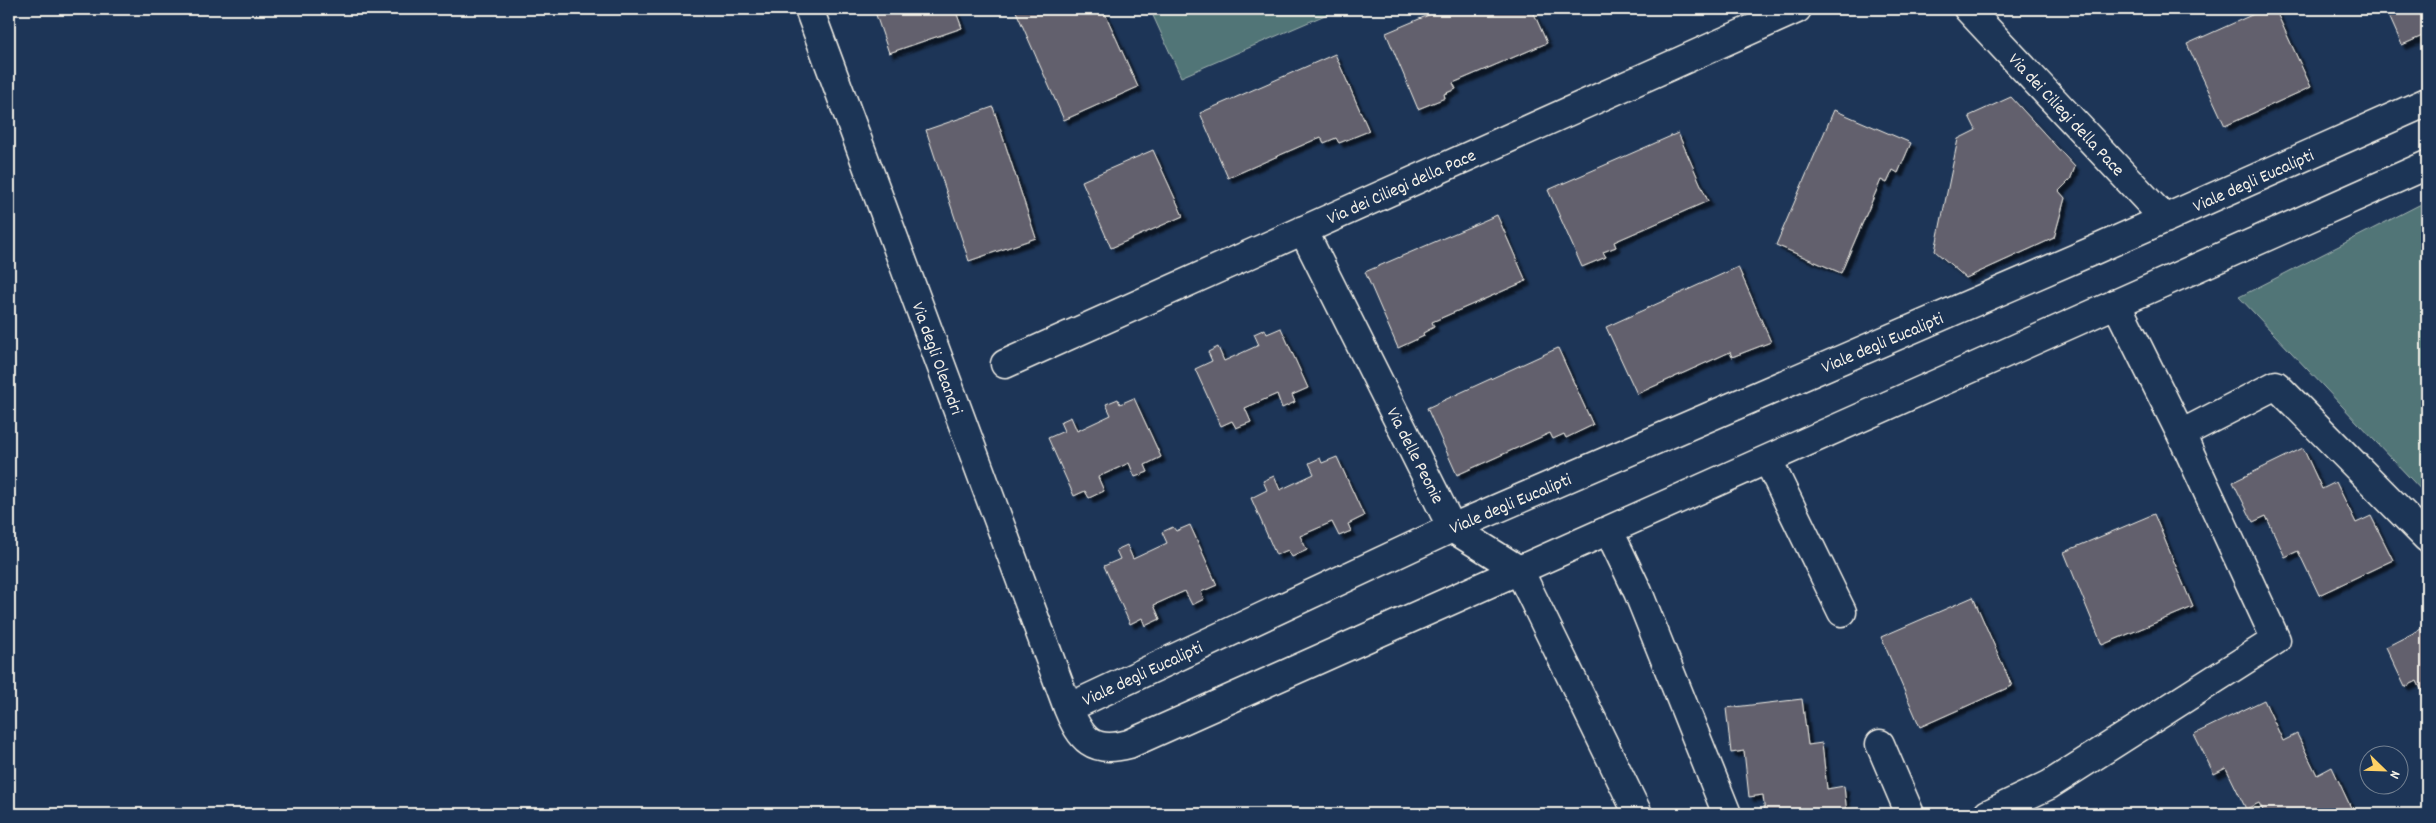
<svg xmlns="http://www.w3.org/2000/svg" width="2436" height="823" font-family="Dekko,sans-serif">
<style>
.green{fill:#517577;stroke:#a2b3b0}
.building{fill:#62606d;stroke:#f4f1e8;filter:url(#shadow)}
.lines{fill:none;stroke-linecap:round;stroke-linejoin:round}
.street-casing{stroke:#f4f1e8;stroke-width:31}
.street{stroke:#1d3557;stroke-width:28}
.labels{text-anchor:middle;stroke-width:5;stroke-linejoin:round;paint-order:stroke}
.street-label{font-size:18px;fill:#f4f1e8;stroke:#1d3557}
</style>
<defs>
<filter id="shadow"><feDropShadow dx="4.5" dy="4.5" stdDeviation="1" flood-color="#0009"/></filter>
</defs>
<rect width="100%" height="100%" fill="#1d3557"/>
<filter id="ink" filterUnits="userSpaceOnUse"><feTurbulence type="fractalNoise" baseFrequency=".02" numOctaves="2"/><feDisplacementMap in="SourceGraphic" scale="10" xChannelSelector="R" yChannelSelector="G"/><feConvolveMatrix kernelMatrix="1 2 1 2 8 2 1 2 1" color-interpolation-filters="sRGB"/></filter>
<g filter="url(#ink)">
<path class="green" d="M1150,9H1339L1181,77Z
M2427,201V496L2239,297Z"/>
<path class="building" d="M874,9H955L962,28L889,53Z
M1015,9H1103L1138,87L1064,120Z
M1443,9H1532L1547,43L1453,83L1456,89L1444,94L1445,98L1418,109L1386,33Z
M2265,9H2275L2311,87L2225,126L2187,44Z
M2386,9H2427V34L2402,45Z
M1335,54L1369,131L1339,143L1336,138L1324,143L1321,137L1228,178L1200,113Z
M2011,97L2075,167L2070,180L2059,191L2065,198L2054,238L1966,278L1935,251L1958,139L1976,130L1969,116Z
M993,107L1036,238L969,261L926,130Z
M1834,110L1911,143L1898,173L1893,170L1887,183L1881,180L1841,273L1776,245Z
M1678,133L1708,201L1614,242L1616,247L1603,252L1606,257L1582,267L1548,190Z
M1153,150L1183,216L1111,248L1082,181Z
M1497,215L1526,281L1432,322L1434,327L1423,333L1424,336L1398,348L1365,272Z
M1738,267L1771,342L1732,357L1730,352L1637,394L1606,327Z
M1281,328L1308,388L1292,395L1295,402L1282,408L1277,394L1245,408L1251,422L1236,428L1232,421L1221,426L1195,369L1212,361L1208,352L1218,347L1224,361L1259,345L1254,334L1265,329L1267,334Z
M1558,348L1593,425L1566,438L1564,434L1553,439L1550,433L1457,475L1427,408Z
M1134,398L1161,457L1145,465L1148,472L1135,477L1129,463L1098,477L1104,491L1089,498L1085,491L1074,496L1048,438L1064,431L1060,422L1071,417L1077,431L1111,415L1106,404L1118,399L1120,404Z
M2303,448L2322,489L2336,482L2356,523L2371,516L2393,560L2319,595L2298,551L2285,557L2266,516L2253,522L2233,482Z
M1337,457L1364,516L1348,524L1351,531L1339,536L1332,522L1300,536L1307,550L1292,557L1288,550L1276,555L1251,498L1267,490L1263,481L1274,476L1280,490L1314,474L1309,463L1320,458L1322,463Z
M2154,514L2193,607L2102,645L2064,552Z
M1190,525L1217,585L1201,592L1204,599L1192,605L1185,591L1154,605L1160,619L1145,626L1142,618L1130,624L1104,566L1120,559L1116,550L1127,545L1133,559L1167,543L1162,532L1173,527L1176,531Z
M1973,597L2012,686L1920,727L1881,637Z
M2427,626V702L2417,681L2405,687L2386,647Z
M1802,699L1808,745L1822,743L1827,789L1844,786L1847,814H1765L1763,795L1749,797L1744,751L1731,753L1726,708Z
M2264,700L2283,741L2297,734L2317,775L2332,767L2353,812L2348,814H2265L2259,803L2246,809L2226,768L2214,774L2194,734Z"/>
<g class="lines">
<defs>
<path id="street" d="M809,9L1068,708C1081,739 1092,754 1129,744L2427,165
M1968,9L2165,219
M1303,230L1452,528L1519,570L1638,814
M1005,364L1797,9
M2181,434L2276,385L2427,538
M1768,460L1842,612
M1609,531L1638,592L1727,814
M1068,708L1452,528L2090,252L2427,102
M1880,744L1910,814
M1988,814L2049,785L2276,640L2181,434L2116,303"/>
</defs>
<use href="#street" class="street-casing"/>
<use href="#street" class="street"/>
</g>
</g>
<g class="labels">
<g class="street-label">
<text transform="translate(2067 114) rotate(47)" y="6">Via dei Ciliegi della Pace</text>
<text transform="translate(2253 180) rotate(-24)" y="6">Viale degli Eucalipti</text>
<text transform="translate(1401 186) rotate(-24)" y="6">Via dei Ciliegi della Pace</text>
<text transform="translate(1882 342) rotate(-23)" y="6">Viale degli Eucalipti</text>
<text transform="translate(938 358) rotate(70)" y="6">Via degli Oleandri</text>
<text transform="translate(1416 455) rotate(63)" y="6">Via delle Peonie</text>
<text transform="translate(1510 503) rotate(-23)" y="6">Viale degli Eucalipti</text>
<text transform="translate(1142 673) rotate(-25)" y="6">Viale degli Eucalipti</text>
</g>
</g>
<rect width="2436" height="823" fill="none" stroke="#1d3557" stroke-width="30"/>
<rect x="15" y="15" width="2406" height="793" fill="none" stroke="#f4f1e8" stroke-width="2" filter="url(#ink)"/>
<g transform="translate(2384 770) rotate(113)"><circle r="24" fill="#1d3557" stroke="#738091"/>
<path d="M0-4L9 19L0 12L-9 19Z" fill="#ffd166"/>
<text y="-8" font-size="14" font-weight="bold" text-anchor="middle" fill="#f4f1e8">N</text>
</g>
</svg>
